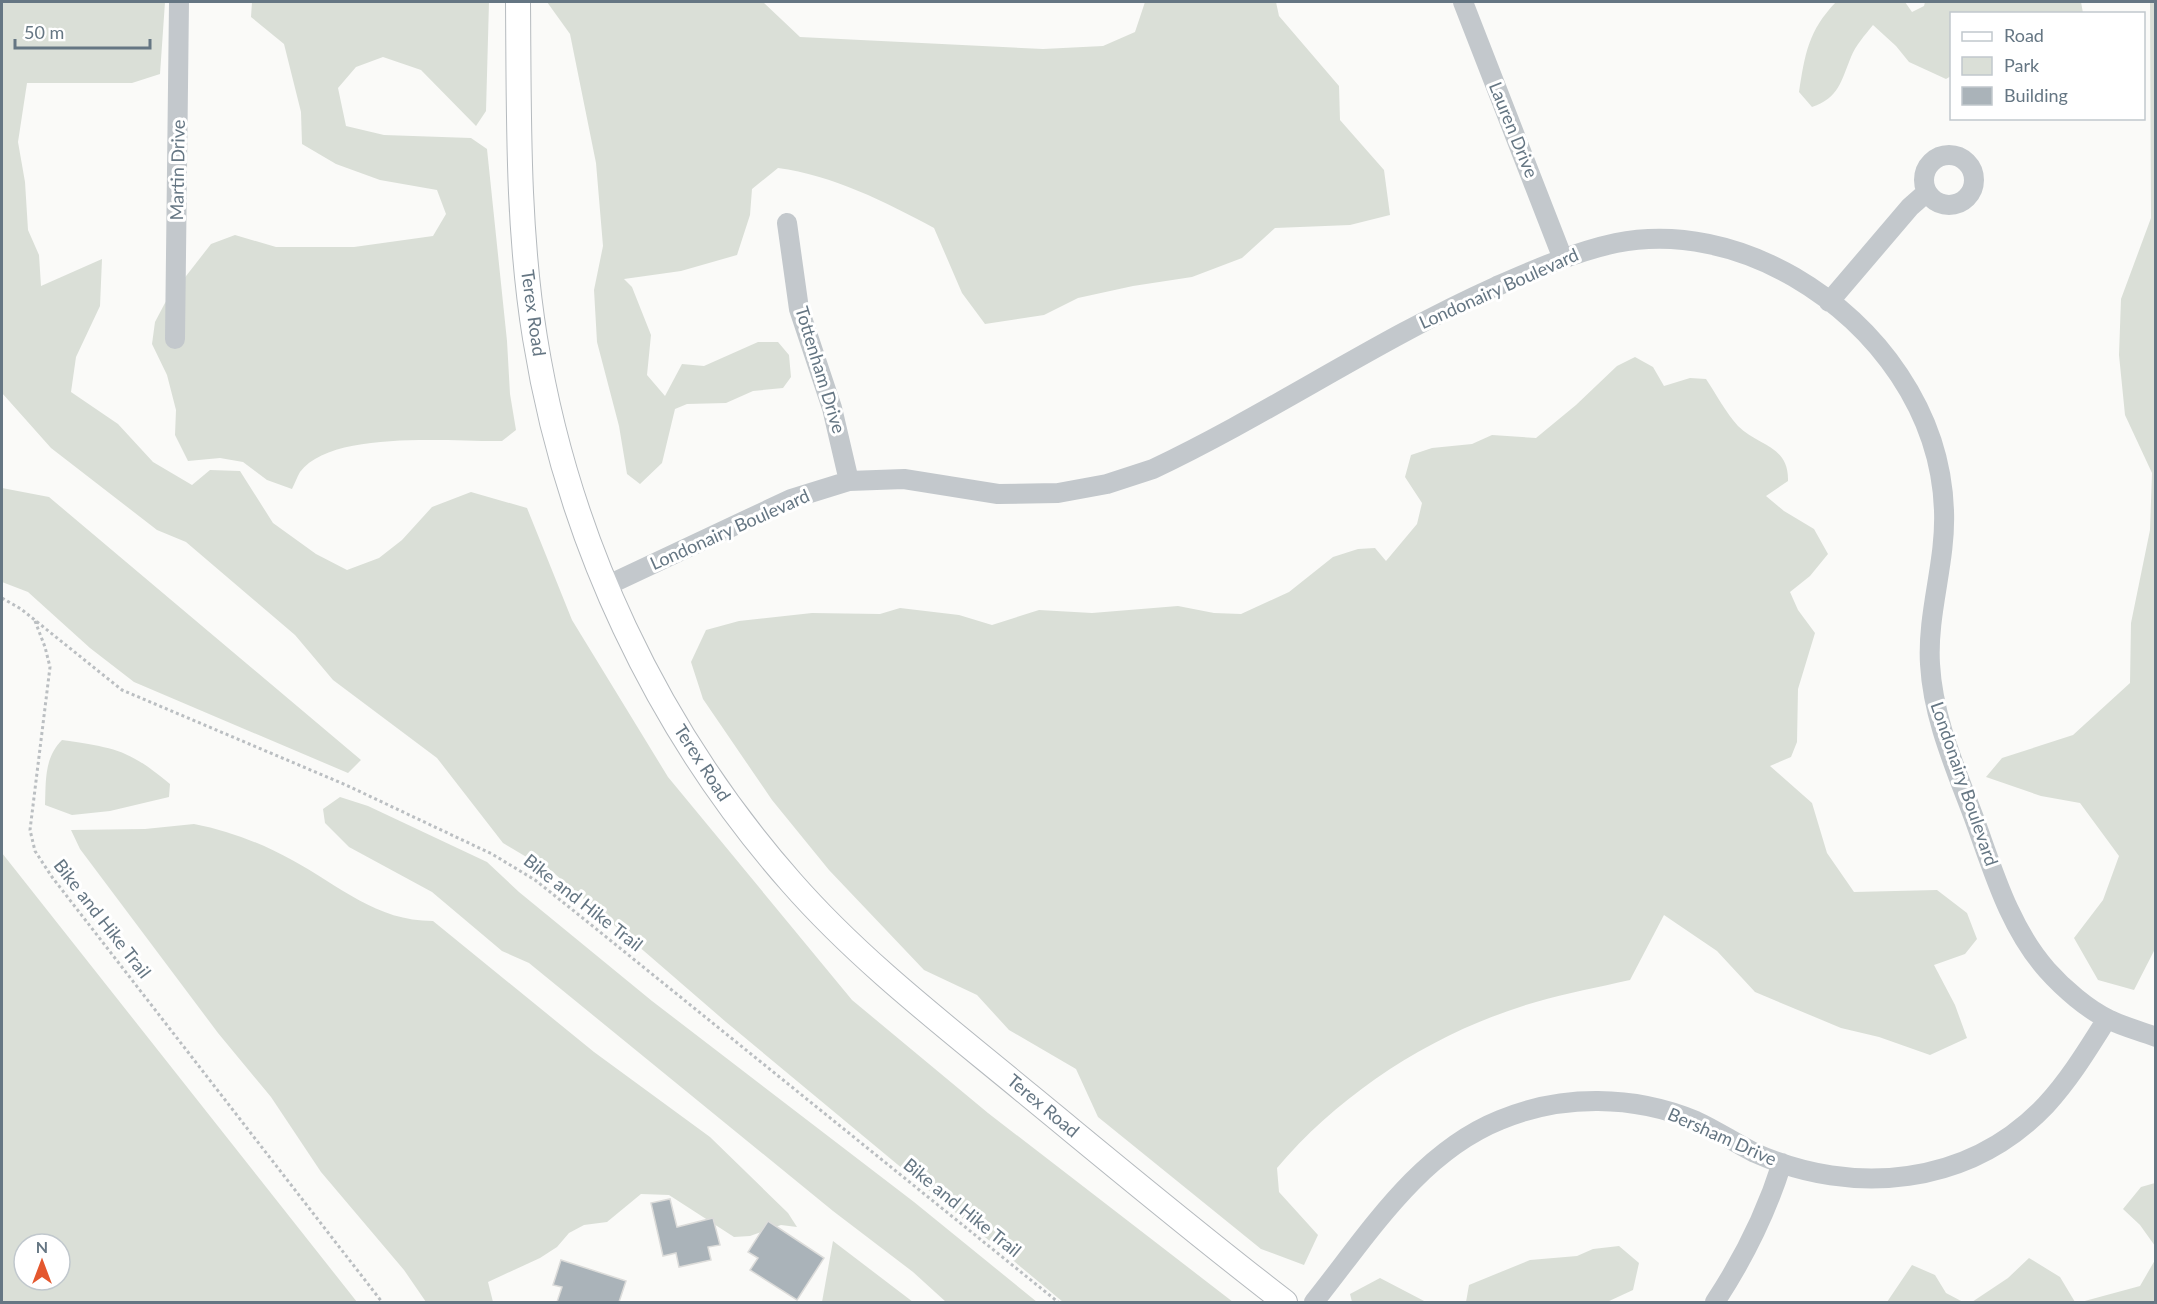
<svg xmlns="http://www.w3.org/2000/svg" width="2157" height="1304" font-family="Lato,sans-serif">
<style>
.green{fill:#dadfd7;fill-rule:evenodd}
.building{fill:#aab3b9;stroke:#dcdcda;stroke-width:1.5}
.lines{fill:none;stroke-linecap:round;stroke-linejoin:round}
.major-casing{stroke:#b5babe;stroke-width:26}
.path{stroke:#bbbfc2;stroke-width:3;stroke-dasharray:3 3;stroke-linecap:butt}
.minor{stroke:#c3c8cc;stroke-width:20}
.major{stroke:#fff;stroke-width:24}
.labels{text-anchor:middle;stroke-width:6;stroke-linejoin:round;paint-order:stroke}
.street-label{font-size:18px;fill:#657683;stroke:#fff}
</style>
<rect width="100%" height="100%" fill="#fafaf8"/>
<path class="green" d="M2,2H165L160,74L132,83H27L18,142L25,182L28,230L39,255L41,286L102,259L100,306L76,357L71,392L118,424L153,462L192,485L210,470L240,471L273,523L316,554L347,570L379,558L402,540L432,507L471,492L527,508L572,620L668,777L852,1000L988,1113L1233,1302H1063L726,1022L555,874L503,843L437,758L333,680L295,635L186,542L157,530L51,448L2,393Z
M252,2H489L486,111L476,126L421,70L383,57L356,67L338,88L346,126L384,135L471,138L487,149L507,341L510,394L516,430L502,441C454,442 332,429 300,472C297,477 295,483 292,489L267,480L243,462L220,458L188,461L175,435L176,410L167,375L152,344L155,322L165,303L211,244L235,235L276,247H354L433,236L446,214L437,190L380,180L336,164L302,144L301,112L284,44L251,17Z
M547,2H763L800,37L1043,49L1103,46L1135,32L1145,2H1276L1279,16L1339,86L1340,120L1384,170L1390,215L1350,225L1275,228L1242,258L1192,277L1133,286L1078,298L1044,315L985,324L962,293L934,228C886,202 832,175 778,168L752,189L750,215L737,255L681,271L624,279L632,287L651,335L647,375L665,396L682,364L704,366L758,342H778L789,355L791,377L783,388L753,391L726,403L687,404L675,409L662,463L640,484L627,474L619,426L597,342L594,290L603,246L596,163L570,34Z
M1836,2H1905L1912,12L1924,6L1925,2H2081L2083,13L1952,14L1951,76L1946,79L1909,62L1896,46L1873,25C1865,35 1855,46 1851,57C1841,81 1839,98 1812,107L1799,92C1805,54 1808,31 1836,2Z
M2150,2H2156V947L2134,990L2098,980L2074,938L2103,900L2119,856L2080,803L2041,796L1986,777L2002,758L2073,735L2130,683L2131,623L2150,530L2152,473L2125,415L2119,355L2121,299L2151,218Z
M1635,357L1653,367L1664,386L1690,378L1706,379C1716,394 1726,413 1738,426C1759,447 1789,445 1788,481L1766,496L1784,511L1814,529L1828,554L1810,576L1790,592L1798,610L1815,633L1798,689L1797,742L1791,757L1770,766L1812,803L1827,853L1854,892L1937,890L1967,913L1977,939L1965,954L1934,965L1955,1005L1967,1038L1930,1055L1879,1037L1841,1028L1755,992L1717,951L1664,915L1630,980C1599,987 1567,993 1536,1002C1438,1030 1343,1090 1277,1168L1279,1192L1318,1235L1304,1265L1261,1249L1098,1117L1076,1069L1009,1030L977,995L924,970L829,870L772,800L703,699L691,662L706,630L739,621L812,613L880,614L900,608L959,615L992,625L1039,610L1092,613L1178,606L1214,613L1241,614L1289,592L1333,557L1358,549L1375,548L1386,561L1417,524L1422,503L1405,477L1411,455L1432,448L1472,444L1492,435L1536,438L1576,405L1617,366Z
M2,488L49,497L361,760L348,773L134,682L90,648L28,592L2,582Z
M62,740C115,748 128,749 170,784L169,797L110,811L72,815L45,805C46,781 44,758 62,740Z
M340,797L368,806L487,862L519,892L652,1001L914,1202L1037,1302H946L913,1272L833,1211L529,963L502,951L432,892L349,847L325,823L323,809Z
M194,824C230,831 261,843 292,860C340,886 376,921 433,921L594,1052L710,1137L788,1213L797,1227L781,1225L750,1236L734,1237L669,1195L641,1194L607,1222L584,1225L569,1233L557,1247L540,1258L488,1282L493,1302H426L404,1270L321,1172L271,1097L218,1033L80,849L71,830L145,829Z
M2,853L357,1302H2ZM24,1244H60V1280H24Z
M2155,1183H2156L2155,1246L2140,1225L2123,1209L2141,1187Z
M833,1241L913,1302H822Z
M1619,1246L1639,1263L1633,1290L1607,1302H1466L1469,1285L1530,1260L1577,1256L1593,1249Z
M2029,1258L2060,1277L2075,1302H1972L2008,1278Z
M2155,1260V1302H2081L2140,1286Z
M1912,1265L1935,1275L1946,1293L1963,1302H1887Z
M1380,1278L1426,1302H1352L1350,1294Z"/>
<path class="building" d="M670,1199L677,1227L713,1218L720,1245L708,1247L711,1260L679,1267L676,1253L663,1256L651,1203Z
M768,1221L824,1258L797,1300L750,1270L758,1258L748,1252Z
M561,1260L626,1281L619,1302H557L562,1287L553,1285Z"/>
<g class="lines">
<defs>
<path id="major" d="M518,2C519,113 517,227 535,338C567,538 657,730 791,882C861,962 948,1028 1030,1096C1114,1165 1199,1236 1285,1302"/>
</defs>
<use href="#major" class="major-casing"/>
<path class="path" d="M2,598L21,609L122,690L346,785L492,854L535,880L574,911L1058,1302
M35,621L45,647L50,667L30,830L35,851L52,877L382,1302"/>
<path class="minor" d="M1463,2L1563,259
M1924 180a25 25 0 1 1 50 0a25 25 0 1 1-50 0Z
M787,223L799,309L832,408L849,481
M1829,302L1910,207L1927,192
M175,339L179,2
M606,586L791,499L849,481L904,479L998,494L1058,493L1107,484L1153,469C1269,414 1377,340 1495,287C1534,270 1574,252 1616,243C1678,231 1740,246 1794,277C1878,326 1941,412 1944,511C1946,563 1927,612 1930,664C1933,718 1955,767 1974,818C1993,870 2009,927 2047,970C2063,988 2088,1010 2110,1020C2124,1027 2141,1031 2156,1037
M1314,1302C1367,1236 1418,1153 1500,1120C1562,1094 1634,1095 1696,1121C1716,1130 1735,1143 1755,1153C1853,1197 1969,1186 2046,1105C2070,1079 2088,1049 2107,1019
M1715,1302C1744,1258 1766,1214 1782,1163"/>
<use href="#major" class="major"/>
</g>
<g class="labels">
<g class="street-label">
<text transform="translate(1513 130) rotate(68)" y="6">Lauren Drive</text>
<text transform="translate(178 170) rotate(-89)" y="6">Martin Drive</text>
<text transform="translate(1499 289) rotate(-24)" y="6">Londonairy Boulevard</text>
<text transform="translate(533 313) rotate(82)" y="6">Terex Road</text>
<text transform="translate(820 370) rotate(73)" y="6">Tottenham Drive</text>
<text transform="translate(730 530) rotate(-24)" y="6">Londonairy Boulevard</text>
<text transform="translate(702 763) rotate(57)" y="6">Terex Road</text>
<text transform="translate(1964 784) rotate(71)" y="6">Londonairy Boulevard</text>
<text transform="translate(583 903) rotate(38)" y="6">Bike and Hike Trail</text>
<text transform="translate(102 919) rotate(52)" y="6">Bike and Hike Trail</text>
<text transform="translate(1043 1106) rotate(40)" y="6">Terex Road</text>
<text transform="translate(1722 1137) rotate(24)" y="6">Bersham Drive</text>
<text transform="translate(962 1208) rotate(39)" y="6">Bike and Hike Trail</text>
</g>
</g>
<rect width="2157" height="1304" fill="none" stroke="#657683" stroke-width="6"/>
<rect x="1950" y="12" width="195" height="108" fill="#ffffff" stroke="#c1c8cd" stroke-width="1.5"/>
<rect x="1962" y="32" width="30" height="9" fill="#ffffff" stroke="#c1c8cd" stroke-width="1.5"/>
<text x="2004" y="42" font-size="18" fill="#657683">Road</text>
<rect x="1962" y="57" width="30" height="18" fill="#dadfd7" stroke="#c1c8cd" stroke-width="1.5"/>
<text x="2004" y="72" font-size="18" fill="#657683">Park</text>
<rect x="1962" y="87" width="30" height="18" fill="#aab3b9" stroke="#c1c8cd" stroke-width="1.5"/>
<text x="2004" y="102" font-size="18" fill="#657683">Building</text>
<g transform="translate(42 1262)"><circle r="28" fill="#ffffff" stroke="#c1c8cd" stroke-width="1.5"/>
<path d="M0-4.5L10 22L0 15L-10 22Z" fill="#e4572e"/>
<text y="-9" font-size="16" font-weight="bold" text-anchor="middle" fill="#657683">N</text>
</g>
<path d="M15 39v9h135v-9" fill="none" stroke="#657683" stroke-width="3"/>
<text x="24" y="39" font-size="18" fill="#657683" stroke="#ffffff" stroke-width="4.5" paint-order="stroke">50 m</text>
</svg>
